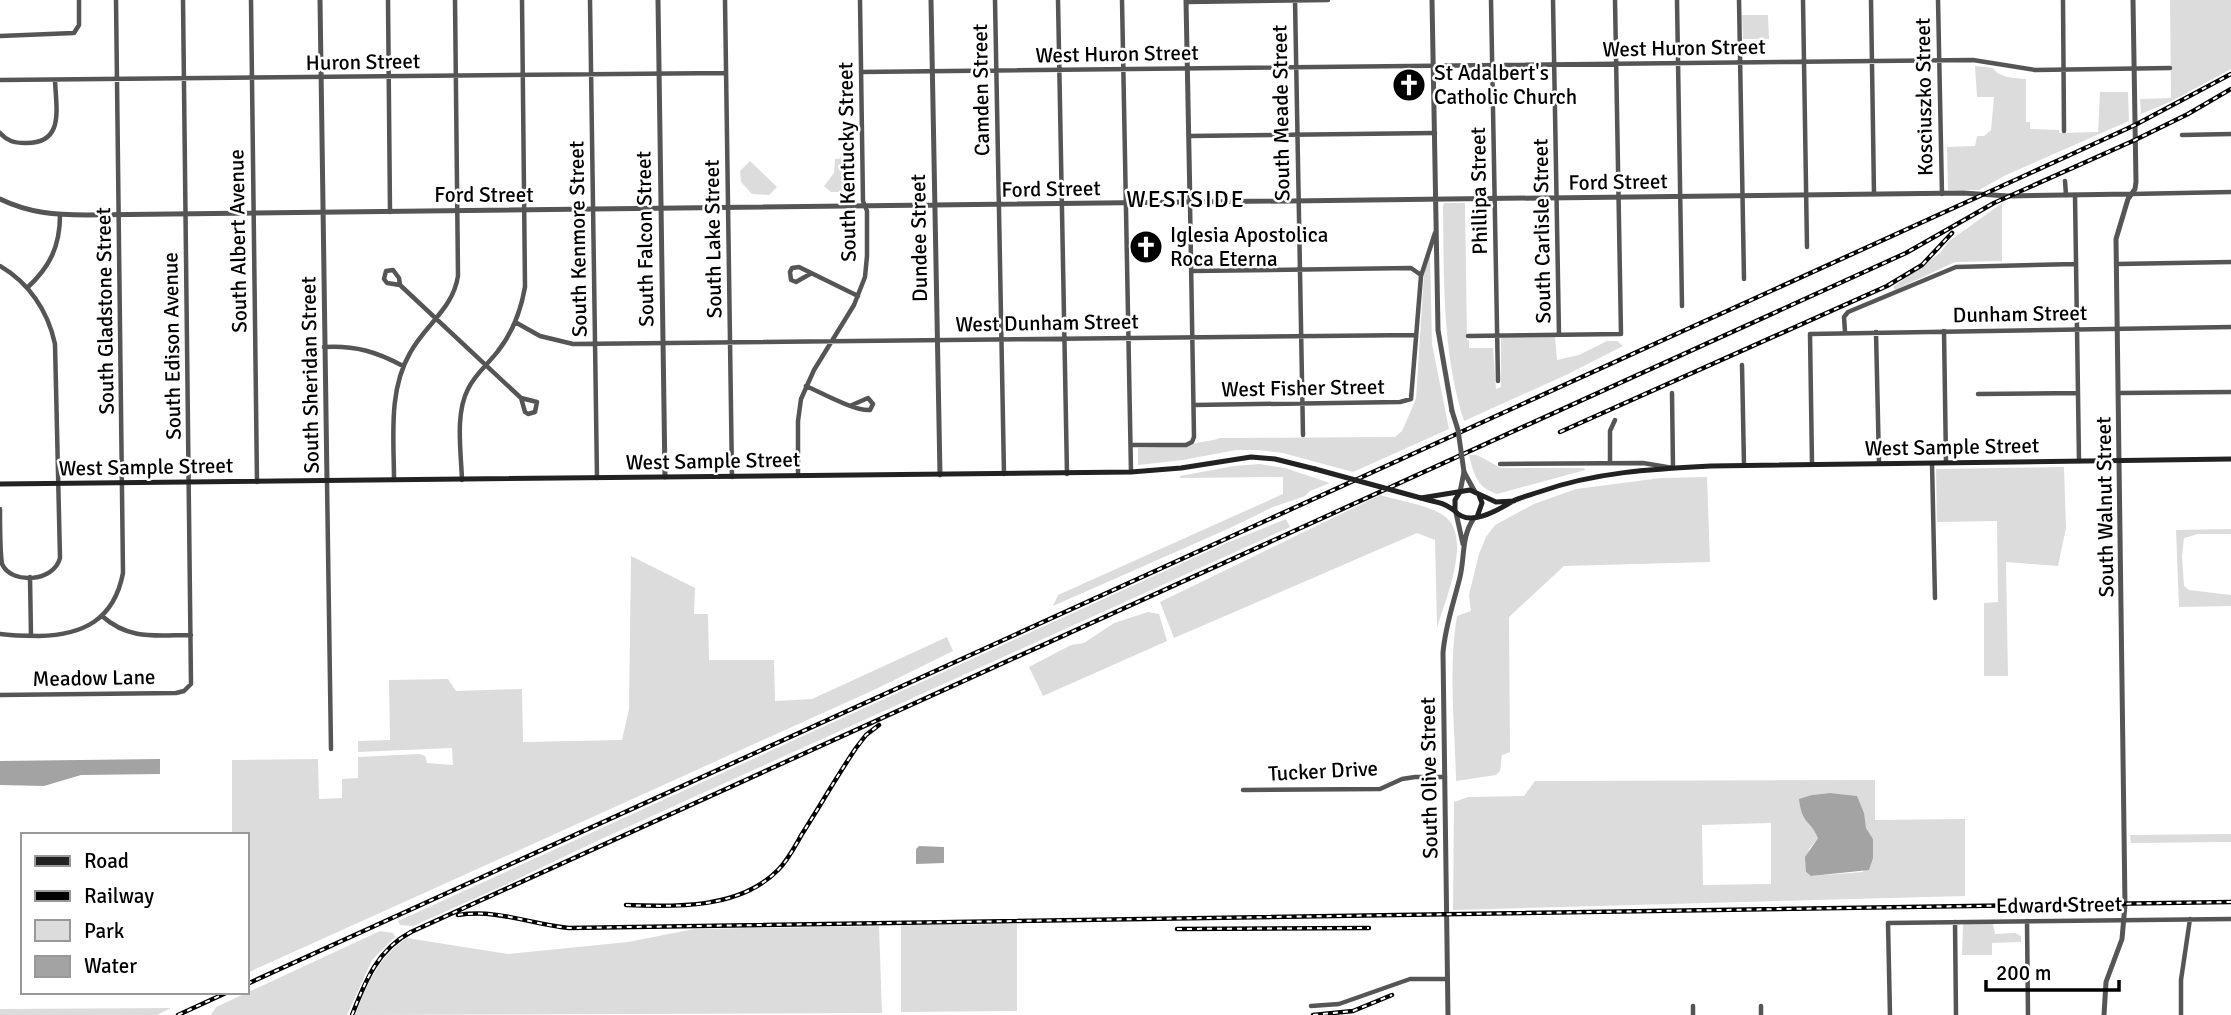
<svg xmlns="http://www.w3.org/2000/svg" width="2231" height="1015" font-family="Signika,sans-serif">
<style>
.green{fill:#dcdcdc;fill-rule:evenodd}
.water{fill:#a3a3a3}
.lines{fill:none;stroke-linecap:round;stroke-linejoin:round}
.minor{stroke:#555;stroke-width:4.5}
.tertiary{stroke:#555;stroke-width:5}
.secondary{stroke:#222;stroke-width:5}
.rail-casing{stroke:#000;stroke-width:4.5}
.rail{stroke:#fff;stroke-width:2;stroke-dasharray:5;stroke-linecap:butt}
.tertiary-bridge{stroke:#555;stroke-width:5}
.secondary-bridge{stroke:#222;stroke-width:5}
.labels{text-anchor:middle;stroke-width:5;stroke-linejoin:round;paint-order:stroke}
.street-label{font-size:21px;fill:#000;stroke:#fff}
.poi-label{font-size:21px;fill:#000;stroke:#fff;text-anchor:start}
.neighbourhood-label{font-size:23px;letter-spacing:2px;fill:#000;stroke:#fff}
</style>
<rect width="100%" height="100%" fill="#fff"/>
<path class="green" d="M2170,0H2231V69L2172,101L2141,114L2140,99L2171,98Z
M1742,15H1768L1769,39H1743Z
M1975,66L1993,68C1999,78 2014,78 2026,79V122H2030V129L2059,130V133L2098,132L2100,92H2128L2129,121L2006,175L1979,190H1948L1947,147L1975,146L1977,136H1984L1991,130L1994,97H1977Z
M848,158V185L842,192H831L824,186L834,173L835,159Z
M750,161L777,187L769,195L752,194L741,182L740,171Z
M1444,203H1465L1467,340H1469V348H1493L1496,389L1501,387V338L1555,337L1557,360L1579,355L1607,341H1617L1623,346L1566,375L1464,421C1442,351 1444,279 1443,206Z
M2002,203V261L1955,262L1895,290L1893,287L1940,253L1948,242Z
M1430,253L1432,344L1449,429L1353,472L1283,453L1259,450H1236L1183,460L1138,465V448L1188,446C1197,441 1210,442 1220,438L1395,437L1402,431L1416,399L1424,274Z
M1469,455H1477L1501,468H1584L1585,470L1497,494C1476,487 1474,474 1469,455Z
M1259,464L1285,468L1330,483L1310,491L1305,496L1273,507L1230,528L1053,606L1058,595L1283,494V477L1180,478V476L1234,466Z
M2064,467L2066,528L2058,566L2006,562L2008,676H1984V603L1998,602L1997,521L1937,522L1936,469Z
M1707,477L1710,562L1564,566L1509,617L1510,752L1502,755L1500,771L1496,775L1456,781C1455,727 1448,670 1457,616L1471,611L1469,595L1479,554L1486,537L1495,525L1534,504L1576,489L1661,478Z
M1380,495C1400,501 1425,504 1443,515C1474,535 1445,600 1437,628L1435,540L1417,533L1174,638L1160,602Z
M1286,519L1290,527L597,841L507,884L413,926L400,925L398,921L1224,544Z
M2231,529V534H2198L2184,538L2182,556L2184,586L2189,590L2231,595V606L2179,607L2176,530Z
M631,556L695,588L694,614H708L709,660H774L775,701L812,699L947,637L953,651L876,689L247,973V835H232V760L318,759L319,799L342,798V779L358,778V757L420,754L425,756L427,763L453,765L452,748L358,752V741L390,740L389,680L448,679L456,691L522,689L523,742L622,740L629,709Z
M1148,612L1159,614L1167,641L1043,696L1029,667L1071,645L1084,643L1114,623Z
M1875,780V820L1965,819V896L1453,910L1454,802L1468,797L1524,796L1535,781ZM1830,793L1857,796L1866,828L1873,839L1863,872L1811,876L1806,872L1809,849L1818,838L1812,795ZM1771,823V884L1703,885L1702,825Z
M2231,834V842L2131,843L2130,835Z
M1017,924V1011L901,1012V925Z
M1963,924H1993L1995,934L2015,933L2021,936V942L1992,943V955H1962Z
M879,926L882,1013L355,1015C367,984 378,957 407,938L508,954L628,942L694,929Z
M380,931L393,933L395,937L372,960L347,1015H211L216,1007Z
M171,1008L157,1015H0V1009Z"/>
<path class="water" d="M160,759V774L81,775L44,786L0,785V761Z
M1830,793L1857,796L1864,813L1866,828L1873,839V858L1869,870L1811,876L1806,872L1805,857L1818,838C1810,819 1802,825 1799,799L1812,795Z
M919,846L944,847V863L916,864V849Z"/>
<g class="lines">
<path class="minor" d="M251,0L257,482
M388,0L390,212
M590,0L597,478
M725,0L732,477
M995,0L1004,474
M1058,0L1067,474
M1122,0L1131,472
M1295,0L1303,435
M1491,0L1498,381
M1553,0L1559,335
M1677,0L1682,306
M1739,0L1744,279
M1803,0L1807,247
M1871,0L1874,194
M1938,0L1942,194
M2063,0L2064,131
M1187,2L1328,0
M0,36L74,33L79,25V0
M861,72L1973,60L2035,70L2170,68
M0,80L726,73
M0,133C7,141 14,143 25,143C65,144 56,109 55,80
M2182,135L2231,134
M1189,136L1435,133
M2065,181L2066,195
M2131,194L2231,192
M2075,195L2079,461
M2117,264L2231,262
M0,266C29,283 48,311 55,344L60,558C54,582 11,585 2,564C0,552 0,523 0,509
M1192,271L1411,268L1421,275
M810,274L796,282L791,280L790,272L792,268L799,267L858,296
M400,285L387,283L384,279L386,271L393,270L399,278L400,285L521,398L537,402L535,412L528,414L525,412L521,398
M27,288C50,267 60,246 60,215
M515,322L540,336L573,344L1416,335
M1944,331L1946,462
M1845,332L1844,317L1848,312L1956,267L2076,264
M1876,332L1879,463
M1468,336L1621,334L1615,0
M324,347C355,345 377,352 403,366
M1742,365L1744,465
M806,386C822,393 854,411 870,410L873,404L868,398L852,405
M2119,393L2231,392
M1978,394L2078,393
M1194,405L1400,402L1411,399L1421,276L1435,233
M1131,445H1186L1192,442L1194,437L1190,203
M1610,463V431L1615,420
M1932,463L1935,598
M1500,464L1643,463L1673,468L1672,393
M1812,464L1810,334L2231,327
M798,476V421L801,399L814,370L854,305L865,277L867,256V211L863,201L860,0
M394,480C394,438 388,391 410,353C425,325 453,309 458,276L455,0
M462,480C461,451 455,414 468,389C475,374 489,363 498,351C513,332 521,310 525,287L522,0
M327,481L331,749
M30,577L31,636
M102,616C130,641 157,635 191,635
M0,634C13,636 26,636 39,636C83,635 114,620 123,573L116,0
M0,695L176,693L184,691L191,684L183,0
M1243,790L1380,789L1402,779L1415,777H1445
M2027,921L2028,1015
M1955,922L1956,1015
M1311,1006L1339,1004L1410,979H1447
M1693,1006V1015
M1761,1006V1015
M1890,1015L1888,923L2231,919
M2181,1015V980L2190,919"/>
<path class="tertiary" d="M320,0L327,481
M658,0L665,477
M931,0L940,475
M1186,0L1190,203
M1432,0L1438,330L1452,411
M0,199C29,213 55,215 87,215L1963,193L2008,196L2131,194
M1464,472L1475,492
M1460,492L1464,472
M1456,513L1463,544
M1448,1015L1443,653C1445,626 1454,602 1460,577C1465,556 1461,537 1474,518
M2104,1015L2106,982L2122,939L2125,905L2116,239L2128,199L2135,189L2136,182L2133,0"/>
<path class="secondary" d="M0,484L1131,472L1181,468L1251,457L1275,459L1315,469
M1460,492L1455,500V511C1469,528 1498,510 1513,501C1521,497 1530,495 1539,492C1595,472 1652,469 1711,466L2231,459
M1421,498L1470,490L1496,502L1514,501
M1421,498C1437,504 1438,499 1455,511
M1477,517L1482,503L1479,495"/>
<defs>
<path id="rail" d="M1560,432L1887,286L1922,265L1952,233
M626,905C676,907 740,909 778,870C788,860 795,846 802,834C820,806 837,776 856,748L866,735L879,725
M458,915C499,909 529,924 569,928L2231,902
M1177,929L1369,928
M247,984L2059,160L2135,125L2231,74
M178,1015L228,992
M352,1015C365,982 377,950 411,932L1906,253L1994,203L2135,140L2188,114L2231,89
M1313,1015L1353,1011L1392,995"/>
</defs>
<use href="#rail" class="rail-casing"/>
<use href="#rail" class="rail"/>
<path class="tertiary-bridge" d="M1452,411L1458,430L1464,472"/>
<path class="secondary-bridge" d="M1315,469L1421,498"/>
</g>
<defs>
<symbol id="church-disc" viewBox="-11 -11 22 22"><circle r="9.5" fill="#000" stroke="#fff"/><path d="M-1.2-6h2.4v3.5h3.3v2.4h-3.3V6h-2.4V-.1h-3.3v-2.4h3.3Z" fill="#fff"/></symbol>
</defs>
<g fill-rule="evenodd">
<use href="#church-disc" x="1390" y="66" width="38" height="38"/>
<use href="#church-disc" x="1127" y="228" width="38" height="38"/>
</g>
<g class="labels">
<g class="street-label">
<text transform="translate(1684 48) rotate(-1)" y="7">West Huron Street</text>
<text transform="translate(1117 54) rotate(-1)" y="7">West Huron Street</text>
<text transform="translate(363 62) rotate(-1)" y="7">Huron Street</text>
<text transform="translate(981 90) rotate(-91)" y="7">Camden Street</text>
<text transform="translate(1924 97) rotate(-91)" y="7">Kosciuszko Street</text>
<text transform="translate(1281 113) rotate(-91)" y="7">South Meade Street</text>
<text transform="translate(847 162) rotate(-91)" y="7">South Kentucky Street</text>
<text transform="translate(1618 182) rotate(-1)" y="7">Ford Street</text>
<text transform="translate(1051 189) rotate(-1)" y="7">Ford Street</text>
<text transform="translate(1479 191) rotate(-91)" y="7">Phillipa Street</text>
<text x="484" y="202">Ford Street</text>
<text transform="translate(1542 231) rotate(-91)" y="7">South Carlisle Street</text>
<text transform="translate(919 238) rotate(-91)" y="7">Dundee Street</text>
<text transform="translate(578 239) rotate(-91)" y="7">South Kenmore Street</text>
<text transform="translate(645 239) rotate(-91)" y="7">South Falcon Street</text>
<text transform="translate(713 239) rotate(-91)" y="7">South Lake Street</text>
<text transform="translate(238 241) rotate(-91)" y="7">South Albert Avenue</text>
<text transform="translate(105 311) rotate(-91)" y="7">South Gladstone Street</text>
<text transform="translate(2020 314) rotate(-1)" y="7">Dunham Street</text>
<text transform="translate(1047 323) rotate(-1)" y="7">West Dunham Street</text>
<text transform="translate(172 346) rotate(-91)" y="7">South Edison Avenue</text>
<text transform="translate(310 375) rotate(-91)" y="7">South Sheridan Street</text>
<text transform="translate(1303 388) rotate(-1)" y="7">West Fisher Street</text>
<text transform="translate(1952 447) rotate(-1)" y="7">West Sample Street</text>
<text transform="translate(713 461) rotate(-1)" y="7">West Sample Street</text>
<text transform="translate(146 467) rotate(-1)" y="7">West Sample Street</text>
<text transform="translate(2105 507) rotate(-91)" y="7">South Walnut Street</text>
<text transform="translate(94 678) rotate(-1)" y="7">Meadow Lane</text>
<text transform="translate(1323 771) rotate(-3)" y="7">Tucker Drive</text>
<text transform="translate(1429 778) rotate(-91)" y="7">South Olive Street</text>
<text transform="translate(2059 905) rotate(-1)" y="7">Edward Street</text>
</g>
<g class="poi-label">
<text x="1434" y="80">St Adalbert's<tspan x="1434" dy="24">Catholic Church</tspan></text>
<text x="1170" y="242">Iglesia Apostolica<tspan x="1170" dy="24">Roca Eterna</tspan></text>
</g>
<g class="neighbourhood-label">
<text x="1186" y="207">WESTSIDE</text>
</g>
</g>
<rect x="21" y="833" width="228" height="161" fill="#ffffff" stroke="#999999" stroke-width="2"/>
<rect x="35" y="856" width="35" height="10" fill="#222222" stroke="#999999" stroke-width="2"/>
<text x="84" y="868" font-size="21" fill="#000000">Road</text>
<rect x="35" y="891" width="35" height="10" fill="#000000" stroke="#999999" stroke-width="2"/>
<text x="84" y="903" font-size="21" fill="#000000">Railway</text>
<rect x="35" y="920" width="35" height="21" fill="#dcdcdc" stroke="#999999" stroke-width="2"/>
<text x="84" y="938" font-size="21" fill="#000000">Park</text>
<rect x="35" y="956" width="35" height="21" fill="#a3a3a3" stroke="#999999" stroke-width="2"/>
<text x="84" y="973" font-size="21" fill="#000000">Water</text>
<path d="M1986 980v10h133v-10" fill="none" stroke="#000000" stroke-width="3.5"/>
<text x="1996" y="980" font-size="21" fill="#000000" stroke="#ffffff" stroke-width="5" paint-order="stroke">200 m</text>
</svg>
